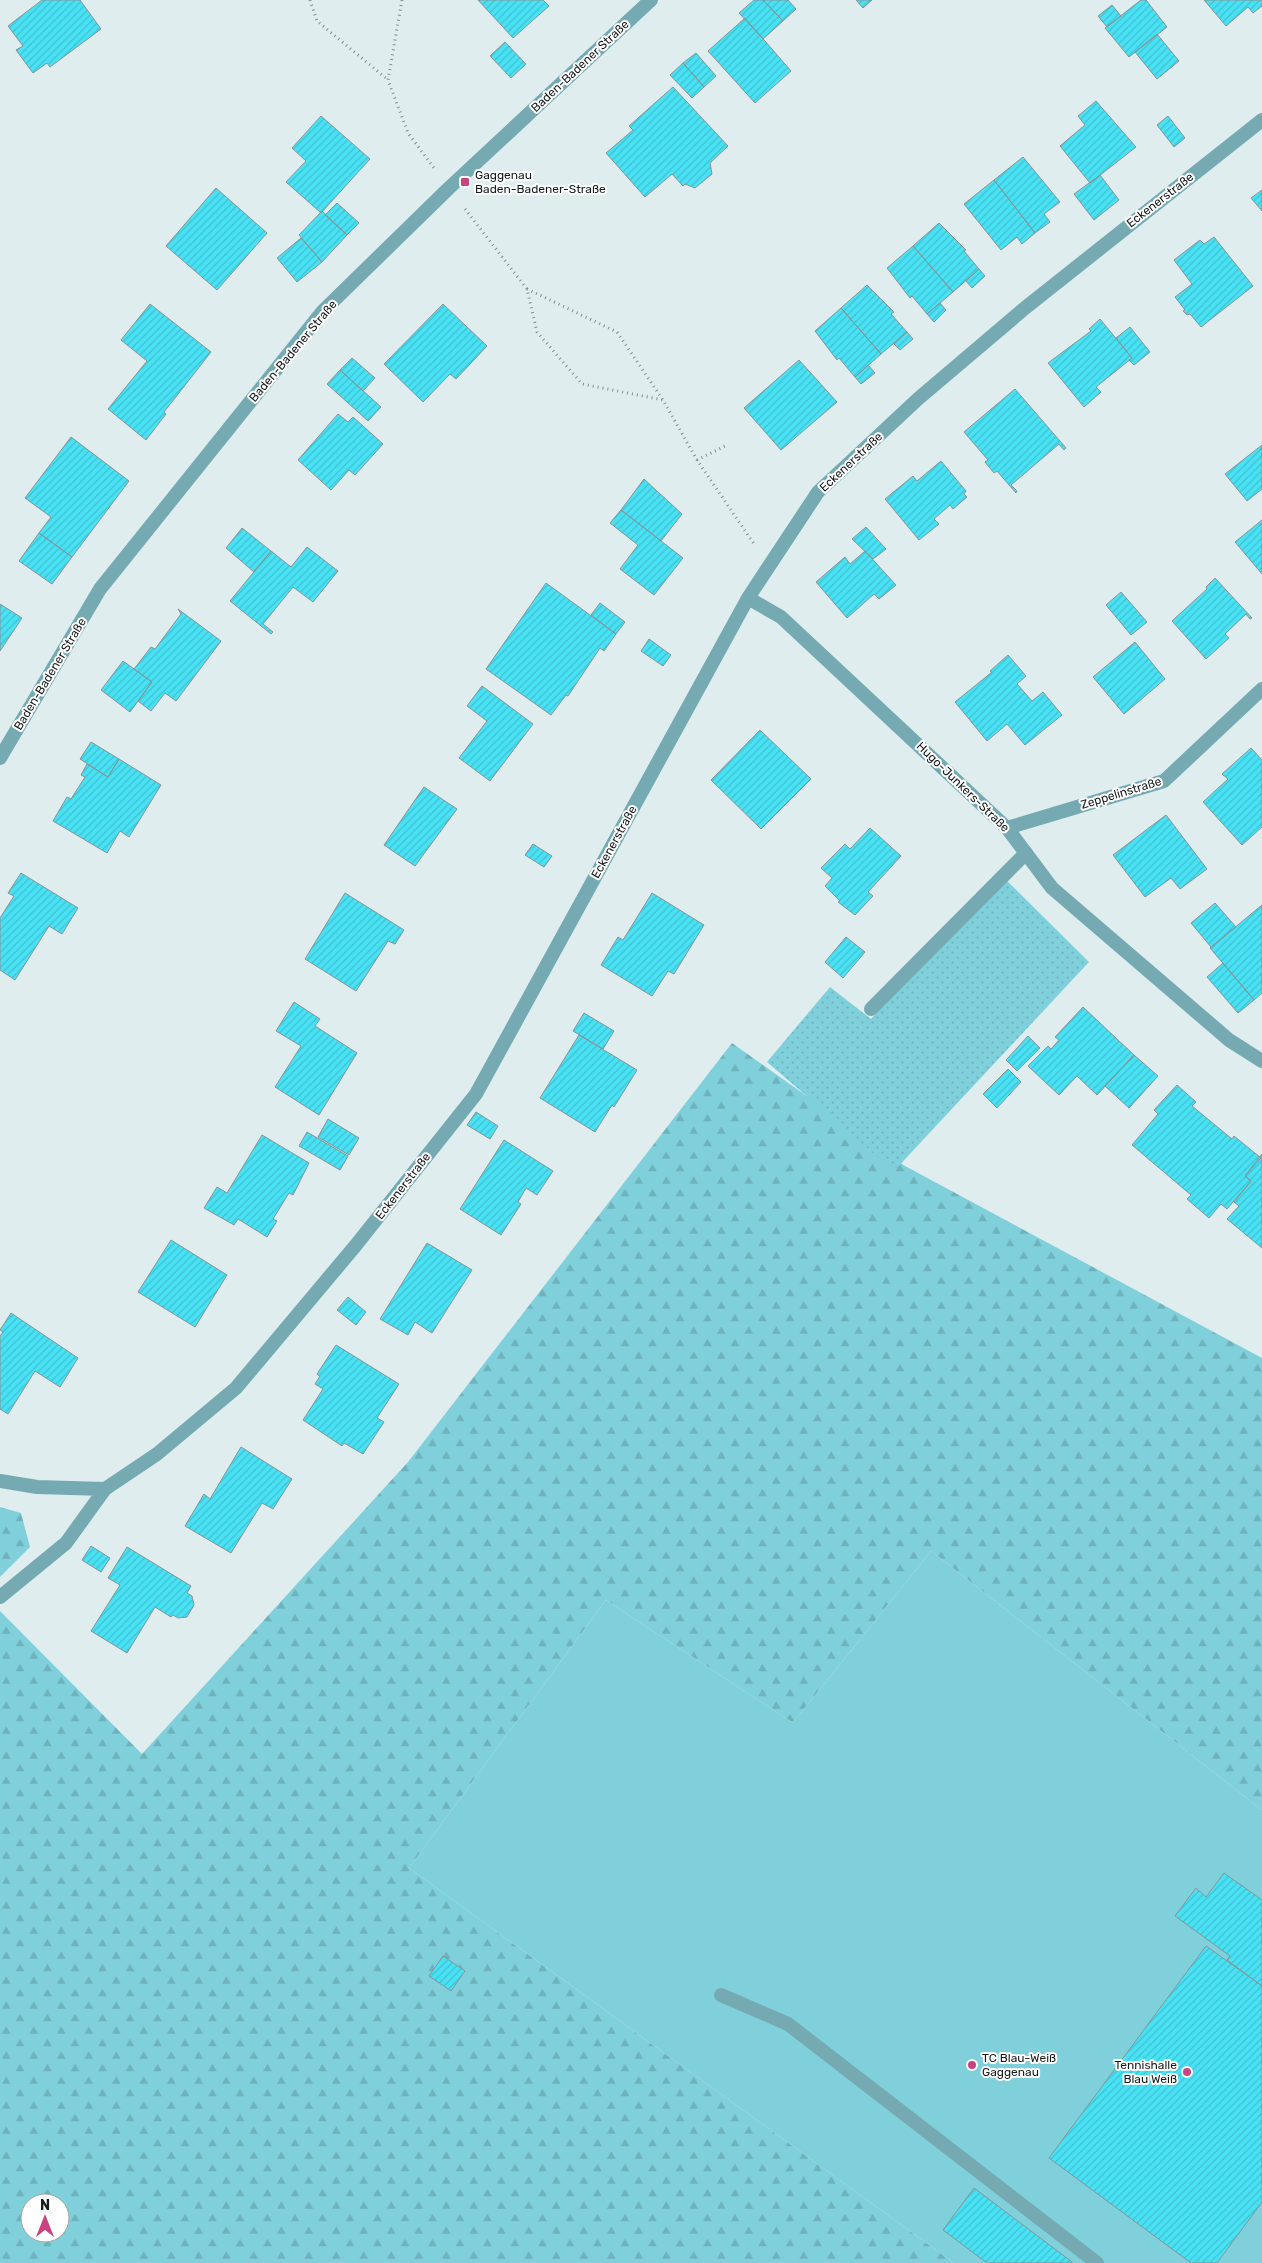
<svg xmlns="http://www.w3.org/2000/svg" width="1262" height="2263" font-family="Rubik,sans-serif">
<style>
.forest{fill:url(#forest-firs);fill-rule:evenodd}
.park{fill:url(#park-dots)}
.garden{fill:#80d0db}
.building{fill:url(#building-hatch);stroke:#879496}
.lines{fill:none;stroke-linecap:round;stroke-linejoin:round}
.path{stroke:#848e8f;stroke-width:3;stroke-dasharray:1 4;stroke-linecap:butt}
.service{stroke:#75aab2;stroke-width:14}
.minor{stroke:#75aab2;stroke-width:14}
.poi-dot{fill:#ca427f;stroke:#fff;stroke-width:2}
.labels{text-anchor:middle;stroke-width:4;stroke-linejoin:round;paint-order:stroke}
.street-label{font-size:12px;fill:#171c1d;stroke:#fff}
.poi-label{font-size:12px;fill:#171c1d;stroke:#fff;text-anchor:start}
</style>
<defs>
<pattern id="forest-firs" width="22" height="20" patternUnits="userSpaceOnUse" patternTransform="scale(1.25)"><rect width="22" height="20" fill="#80d0db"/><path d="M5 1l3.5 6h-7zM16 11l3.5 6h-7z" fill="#6eb2bc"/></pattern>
<pattern id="park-dots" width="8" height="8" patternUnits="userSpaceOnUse" patternTransform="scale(1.25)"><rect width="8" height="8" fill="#80d0db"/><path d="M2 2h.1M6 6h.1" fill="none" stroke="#6eb2bc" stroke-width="1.8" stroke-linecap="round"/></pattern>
<pattern id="building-hatch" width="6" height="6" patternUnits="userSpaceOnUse" patternTransform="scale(1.25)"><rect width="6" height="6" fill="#48e2f4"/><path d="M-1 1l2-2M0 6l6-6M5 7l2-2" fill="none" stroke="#3ec1d1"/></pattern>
</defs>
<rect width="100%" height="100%" fill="#dfedef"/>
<path class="forest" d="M732,1043L905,1166L1262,1358V1810L931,1551L793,1723L606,1600L409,1868L954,2263H0V1611L142,1754L408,1462ZM30,2203H60V2233H30Z
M0,1507L21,1513L30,1547L0,1577Z"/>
<path class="park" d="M1001,875L1089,962L894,1171L767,1062L830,987L871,1019Z"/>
<path class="garden" d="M931,1551L1262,1810V2263H954L409,1868L606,1600L793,1723Z"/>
<path class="building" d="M42,0H80L101,29L50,67L47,63L33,73L16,50L23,46L8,26Z
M478,0H543L549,6L513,38Z
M754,0H763L783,21L763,39L739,13Z
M763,0H788L796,9L783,21Z
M856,0H872L863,8Z
M1141,0H1146L1167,27L1129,57L1105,28Z
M1204,0H1262V6L1253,13L1248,7L1226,26Z
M1112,5L1121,16L1107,27L1098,16Z
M745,18L791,71L755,103L708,51Z
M1157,34L1179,61L1157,79L1135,52Z
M505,42L526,64L511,78L490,56Z
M696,53L716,76L704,87L683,63Z
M683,63L704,87L692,98L670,75Z
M673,87L728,146L710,163L712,174L695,188L685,184L683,186L672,174L645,197L606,153L633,130L629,126Z
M1096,101L1136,147L1090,183L1060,146L1085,125L1078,116Z
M321,116L370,159L321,213L286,182L306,161L292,148Z
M1168,116L1185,138L1174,147L1157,125Z
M1023,157L1060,202L1044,214L1050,222L1035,233L994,180Z
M1100,175L1119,200L1094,220L1074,194Z
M994,180L1035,233L1022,244L1017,237L1001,250L964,204Z
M216,188L267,233L217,290L166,246Z
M1262,190V211L1251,198Z
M337,203L359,223L347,235L325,215Z
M322,211L347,235L322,262L299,235Z
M939,223L966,250L964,251L979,269L953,292L913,246Z
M1214,237L1253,286L1201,327L1190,314L1187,315L1183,311L1185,310L1175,297L1192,284L1174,260L1200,240L1204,244Z
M301,238L322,262L297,282L277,258Z
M913,246L953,292L927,314L912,296L910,298L887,268Z
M979,269L985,276L972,288L966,281Z
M867,285L894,312L891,314L907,332L881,354L841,308Z
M940,303L946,310L934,322L927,314Z
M150,304L211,352L164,412L166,414L146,440L108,409L147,361L121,340Z
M443,304L487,346L456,379L450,374L423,402L384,364Z
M841,308L881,354L855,377L839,358L837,360L815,331Z
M1100,319L1132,358L1096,387L1101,392L1084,407L1048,363L1091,331L1089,329Z
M1130,327L1150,352L1134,365L1129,360L1132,358L1116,338Z
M907,332L913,339L900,350L894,344Z
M352,358L375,378L363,391L340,370Z
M799,360L837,402L781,450L744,408Z
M868,365L875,373L861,384L855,377Z
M340,370L381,407L368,421L327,384Z
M1015,389L1066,448L1064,450L1059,444L1011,485L1017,491L1016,493L997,471L994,473L985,462L988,460L964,432Z
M338,414L348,422L353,417L383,444L355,475L349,470L331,490L298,460Z
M71,437L129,481L72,557L39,533L51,517L25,498Z
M1262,445V489L1247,501L1225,474Z
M941,461L966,491L964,494L967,497L953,509L950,505L934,519L939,524L919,540L885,499L913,476L917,481Z
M644,479L682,514L661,541L621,510Z
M621,510L683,558L654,595L620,569L638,545L610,523Z
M1262,520V574L1235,542Z
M866,527L886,549L873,559L852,539Z
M242,528L271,551L254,572L226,548Z
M39,533L72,557L52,584L19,561Z
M307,547L338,571L313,602L293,587L263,624L273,632L271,634L230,601L271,551L291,567Z
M865,551L896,585L879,599L874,594L847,618L816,582L845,557L850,564Z
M1215,578L1252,618L1250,619L1246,614L1225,634L1229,638L1206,659L1172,621L1207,589L1206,587Z
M546,583L616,634L604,651L600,648L568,696L566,695L551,715L486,669Z
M1121,592L1147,622L1131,635L1106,605Z
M600,603L625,622L616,634L591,615Z
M0,604L22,618L0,651Z
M178,609L221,641L176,701L165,693L151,711L138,701L152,682L134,669L151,647L155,649L181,614Z
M649,639L671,655L663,666L641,651Z
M1135,642L1165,679L1124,714L1093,677Z
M1008,655L1026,676L1017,684L1032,701L1043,692L1062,715L1025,745L1007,724L987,741L955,702L992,672L990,671Z
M123,661L152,682L130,712L101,690Z
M482,686L533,724L490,781L459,758L487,721L467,706Z
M760,730L811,779L761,829L711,780Z
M91,742L119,759L108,777L80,759Z
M1251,748L1262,760V827L1242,845L1203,802L1228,779L1222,774Z
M119,759L161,785L129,837L120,831L107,853L53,821L67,797L71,799L85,777L81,775L87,764L108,777Z
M424,787L457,809L415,866L384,845Z
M1166,815L1207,869L1180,889L1171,878L1145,897L1113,855Z
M870,828L901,856L868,892L873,896L855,915L838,902L840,901L825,886L832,878L821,868L845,844L850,849Z
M533,844L552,856L544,867L525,855Z
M21,873L78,908L62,934L49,926L15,980L0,970V918L14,896L8,893Z
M345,893L404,930L395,944L388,941L356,991L305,959Z
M652,893L704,925L674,974L668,971L652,996L601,965L618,937L623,940Z
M1215,903L1236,927L1211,947L1191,923Z
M1262,905V993L1254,1000L1210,948Z
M846,937L865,952L843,978L825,962Z
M1223,963L1254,1000L1238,1013L1207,977Z
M294,1002L320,1019L315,1026L357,1053L319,1115L275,1087L301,1046L276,1031Z
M1083,1007L1134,1055L1097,1095L1077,1076L1059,1095L1028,1066L1048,1046L1051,1049L1059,1040L1055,1037Z
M584,1013L614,1031L603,1049L573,1031Z
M579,1035L637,1070L614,1107L612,1105L595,1132L540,1098Z
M1028,1036L1040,1048L1017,1071L1006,1060Z
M1134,1055L1158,1076L1129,1108L1105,1086Z
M1008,1069L1021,1082L997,1108L983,1094Z
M1177,1085L1196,1102L1192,1106L1232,1139L1234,1136L1261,1158L1245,1176L1251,1181L1227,1209L1221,1204L1209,1218L1187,1199L1191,1195L1132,1145L1158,1114L1154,1110Z
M476,1112L498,1126L490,1139L467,1125Z
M328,1119L359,1138L349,1155L318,1137Z
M307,1132L348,1156L340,1170L299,1146Z
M262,1135L309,1163L293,1195L289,1193L273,1219L277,1221L267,1237L238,1219L234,1225L204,1208L217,1187L227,1193Z
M504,1140L553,1171L537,1195L526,1188L518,1202L521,1204L501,1235L460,1209Z
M1262,1154V1248L1227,1219L1239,1206L1234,1202L1251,1181L1245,1176Z
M171,1240L227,1275L195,1327L138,1292Z
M427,1243L472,1270L432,1333L415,1322L408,1335L380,1319Z
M348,1297L366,1312L356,1325L337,1310Z
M11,1313L78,1358L60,1387L35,1371L8,1414L0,1409V1336L3,1332L0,1330Z
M336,1345L399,1384L377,1418L384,1422L363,1454L344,1443L342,1446L303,1420L323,1389L315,1384L320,1376L317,1374Z
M241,1447L292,1479L273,1509L262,1503L231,1553L185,1526L204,1494L210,1499Z
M91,1546L110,1558L101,1572L82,1560Z
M127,1547L191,1586L187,1593L192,1596L194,1605L187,1617L178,1618L173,1615L171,1617L155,1607L127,1653L91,1631L120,1585L108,1578Z
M1224,1873L1262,1900V1986L1227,1960L1230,1956L1175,1916L1196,1888L1206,1897Z
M1206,1946L1262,1986V2202L1217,2263H1191L1049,2158Z
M443,1956L465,1971L451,1991L429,1976Z
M974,2188L1072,2262V2263H987L943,2230Z"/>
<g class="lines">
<path class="path" d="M310,0L317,21L387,79
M402,0L388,80L408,133L434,168
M465,209L527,289L537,332L582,384L663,400L697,460L754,544
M527,289L617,332L663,400
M697,460L727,445"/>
<path class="service" d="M871,1009L1026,853
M721,1995L788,2024L1097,2263"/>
<path class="minor" d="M748,598L781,617L1007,828L1052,888L1229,1040L1262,1061
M0,758L100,589L323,311L449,188L651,0
M1007,828L1164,781L1262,689
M0,1481L37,1487L105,1489
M0,1597L66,1543L105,1489L157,1454L236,1388L356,1245L476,1094L748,598L818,492L919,398L1025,308L1262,120"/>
</g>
<g class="poi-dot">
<rect x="460" y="177" width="10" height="10" rx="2.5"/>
<circle cx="972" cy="2065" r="5"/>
<circle cx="1187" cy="2072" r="5"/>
</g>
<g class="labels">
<g class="street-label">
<text transform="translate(580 66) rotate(-43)" y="4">Baden-Badener Straße</text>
<text transform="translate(1160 200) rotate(-38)" y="4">Eckenerstraße</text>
<text transform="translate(293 351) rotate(-50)" y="4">Baden-Badener Straße</text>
<text transform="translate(851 462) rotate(-43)" y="4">Eckenerstraße</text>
<text transform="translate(50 674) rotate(-59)" y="4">Baden-Badener Straße</text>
<text transform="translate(963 787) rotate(44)" y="4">Hugo-Junkers-Straße</text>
<text transform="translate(1121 793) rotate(-17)" y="4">Zeppelinstraße</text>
<text transform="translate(614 842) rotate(-61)" y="4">Eckenerstraße</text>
<text transform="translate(403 1186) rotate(-52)" y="4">Eckenerstraße</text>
</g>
<g class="poi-label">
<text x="475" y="179">Gaggenau<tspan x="475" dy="14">Baden-Badener-Straße</tspan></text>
<text x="982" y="2062">TC Blau-Weiß<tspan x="982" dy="14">Gaggenau</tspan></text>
<text x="1177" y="2069" text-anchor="end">Tennishalle<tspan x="1177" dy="14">Blau Weiß</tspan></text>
</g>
</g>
<g transform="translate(45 2218)"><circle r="24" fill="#ffffff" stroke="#a2a4a5"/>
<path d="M0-4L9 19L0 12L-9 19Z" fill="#ca427f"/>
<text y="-8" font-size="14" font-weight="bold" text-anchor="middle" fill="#171c1d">N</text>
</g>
</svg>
